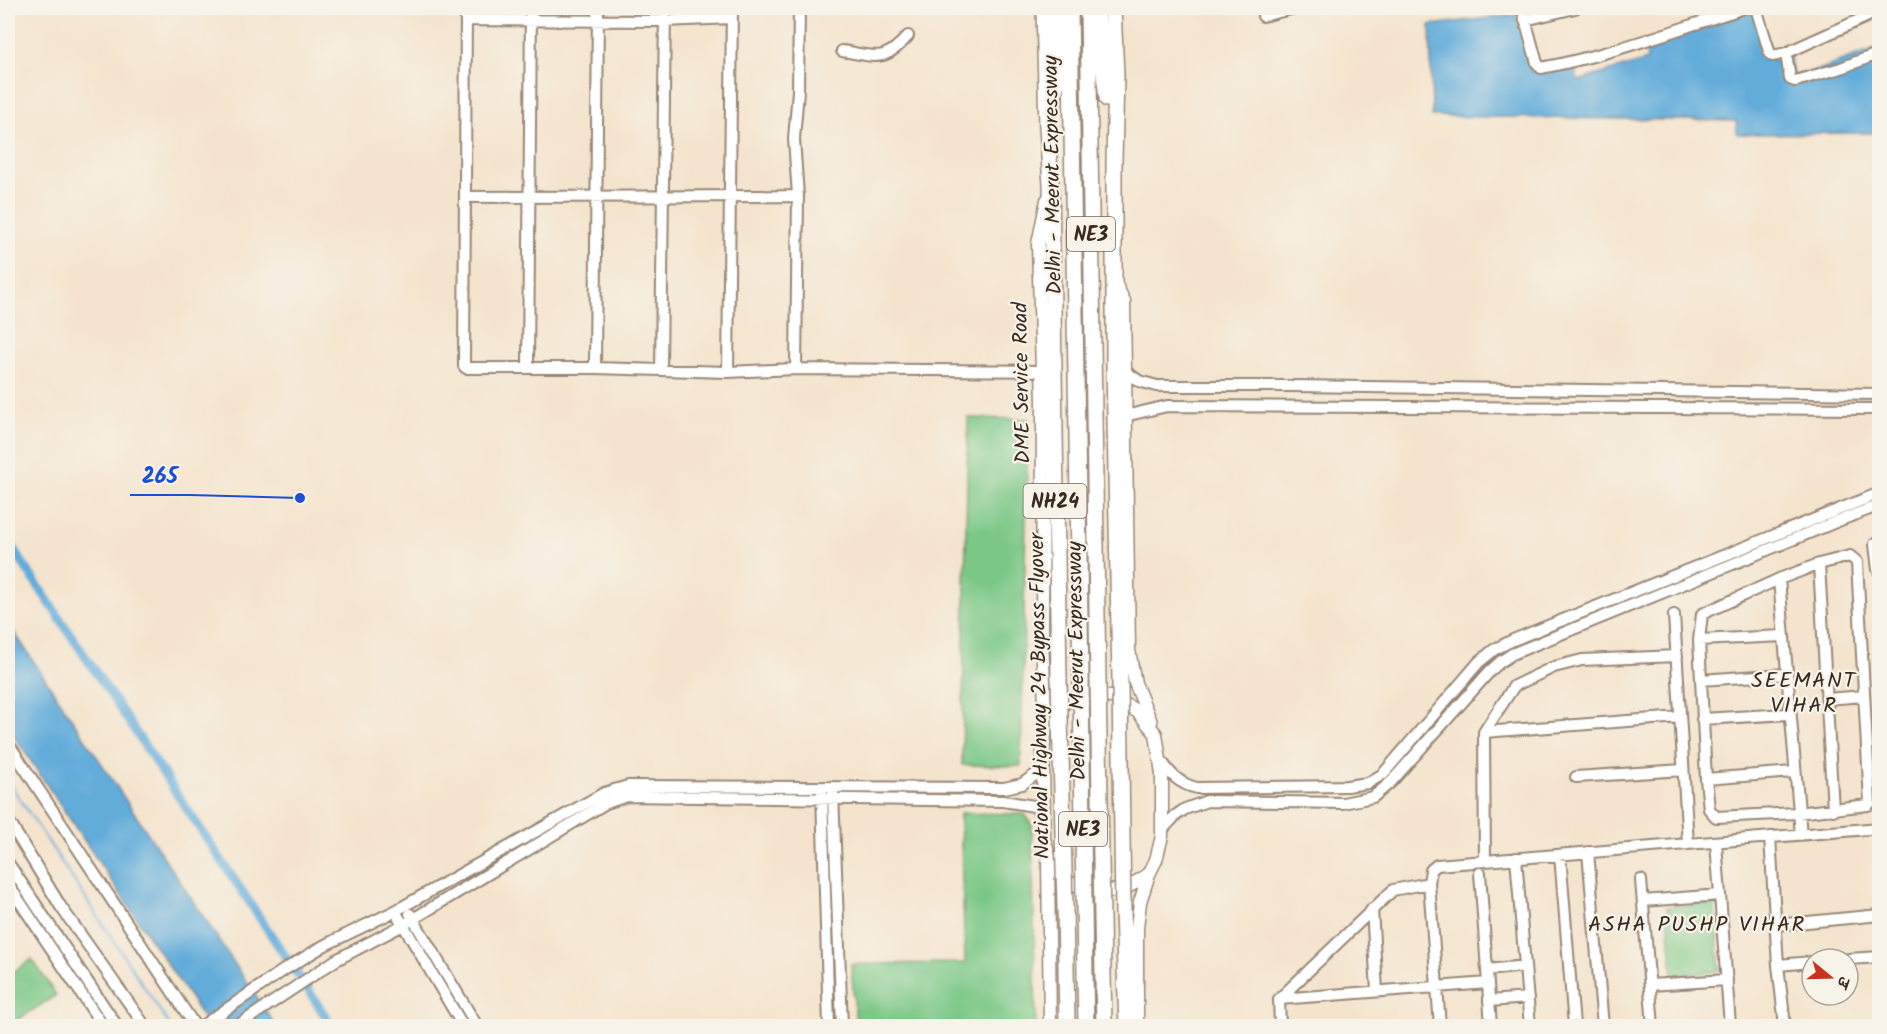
<svg xmlns="http://www.w3.org/2000/svg" width="1887" height="1034" font-family="Kalam,'Playpen Sans Deva',sans-serif">
<style>
.green{fill:#7ac786;stroke:#5a7852;stroke-width:1.5}
.water{fill:#62acda;stroke:#4e6b7c;stroke-width:1.5}
.lines{fill:none;stroke-linecap:round;stroke-linejoin:round}
.stream{stroke:#62acda;stroke-width:2}
.canal{stroke:#62acda;stroke-width:9}
.minor-casing{stroke:#988776;stroke-width:14}
.major-casing{stroke:#988776;stroke-width:15}
.highway-casing{stroke:#988776;stroke-width:18}
.minor{stroke:#fff;stroke-width:10}
.major{stroke:#fff;stroke-width:12}
.highway{stroke:#fff;stroke-width:15}
.highway-bridge-casing{stroke:#988776;stroke-width:18;stroke-linecap:butt}
.highway-bridge{stroke:#fff;stroke-width:15}
.labels{text-anchor:middle;stroke-width:4.5;stroke-linejoin:round;paint-order:stroke}
.shield{fill:#f7f3e8;stroke:#73665b;stroke-width:1.5}
.shield-label{font-size:20px;font-weight:bold;fill:#3b2a1e}
.street-label{font-size:21px;fill:#3b2a1e;stroke:#f7f3e8}
.neighbourhood-label{font-size:22px;letter-spacing:1.5px;fill:#3b2a1e;stroke:#f7f3e8}
.leader{fill:none;stroke:#1d4ed8;stroke-width:2}
.callout-dot{fill:#1d4ed8;stroke:#f7f3e8;stroke-width:2}
.callout-label{font-size:22px;text-anchor:middle;font-weight:bold;fill:#1d4ed8;stroke:#f7f3e8;stroke-width:4.5;stroke-linejoin:round;paint-order:stroke}
</style>
<rect width="100%" height="100%" fill="#f7f3e8"/>
<filter id="ink" filterUnits="userSpaceOnUse"><feTurbulence type="fractalNoise" baseFrequency=".0167" numOctaves="2"/><feDisplacementMap in="SourceGraphic" scale="12" xChannelSelector="R" yChannelSelector="G"/><feConvolveMatrix kernelMatrix="1 2 1 2 8 2 1 2 1" color-interpolation-filters="sRGB"/></filter>
<filter id="wash" filterUnits="userSpaceOnUse"><feTurbulence type="fractalNoise" baseFrequency=".008" numOctaves="4" result="noise"/><feDisplacementMap in="SourceGraphic" scale="24" xChannelSelector="R" yChannelSelector="G"/><feGaussianBlur stdDeviation="1.35" result="paint"/><feColorMatrix in="noise" values="0 0 0 0 0 0 0 0 0 0 0 0 0 0 0 0 0 1.4 0 .05"/><feComposite in="paint" operator="in"/></filter>
<g filter="url(#wash)">
<rect width="100%" height="100%" fill="#f4e4cd"/>
<path class="green" d="M968,418L1028,419L1021,766L962,765Z
M960,813L1025,814L1032,826L1036,1026H856L851,964L965,963Z
M1714,903L1720,971L1673,976L1667,907Z
M32,959L56,995L8,1026V976Z"/>
<path class="water" d="M1739,8H1758L1773,60L1789,53L1793,75L1813,72L1879,48V133L1737,134L1736,121L1432,116L1430,25L1516,15L1531,72L1574,63L1578,81L1647,60L1645,42Z
M8,623L276,1026H209L8,727Z"/>
<g class="lines">
<path class="stream" d="M8,781L170,1026"/>
<path class="canal" d="M8,541L332,1026"/>
</g>
</g>
<g filter="url(#ink)">
<g class="lines">
<defs>
<path id="minor" d="M466,8L464,366L466,368H595L728,372L796,369L1042,371
M1522,8L1537,63L1541,68C1610,55 1678,29 1744,8
M1756,8L1770,54L1773,56L1786,53L1868,16
M1263,16L1295,8
M466,20L665,21L732,18
M1525,20L1575,8
M842,51C876,56 883,64 908,36
M1786,53L1790,79L1795,81L1841,68L1880,53
M465,197L798,196
M528,367L531,8
M595,368L598,8
M796,369L798,196L794,139L798,91L799,8
M661,370L665,8
M1125,371L1139,381L1157,386H1293L1880,394
M728,372L732,8
M1125,416L1167,406L1880,409
M1880,543L1875,544L1878,570H1880
M1850,556L1857,562L1870,803L1868,805L1797,813L1716,817L1709,809L1706,779L1699,640L1702,614L1779,579L1819,564Z
M1819,564L1833,810
M1779,579L1801,835
M1674,615L1688,844
M1699,640L1783,636
M1701,680L1786,674
M1827,699L1864,696
M1702,719L1789,714
M1484,732L1680,717
M8,743L195,1026
M1160,759C1170,774 1179,784 1197,788L1347,786L1368,783L1383,774L1479,662L1495,649L1513,640L1880,493
M1576,777L1683,770
M1706,779L1794,772
M822,793L829,1026
M833,793L842,1026
M8,820L61,907L145,1026
M1162,830L1175,816L1185,809L1207,801L1343,803L1373,797L1391,782L1490,671L1500,662L1512,654L1838,521L1880,505
M1770,837L1778,965L1785,1026
M1588,852L1603,1026
M1560,855L1574,1026
M1516,858L1530,1026
M1485,861L1484,732L1514,686L1554,667L1582,660L1677,656
M8,863L117,1026
M1480,873L1491,1026
M1641,880L1653,1026
M8,884L103,1026
M1643,901L1720,895
M1372,909L1377,991
M395,911L463,1026
M410,914L477,1026
M1776,925L1880,915
M1848,959L1880,957
M1778,965L1812,962
M1487,970L1525,966
M1650,985L1727,980
M1279,999L1488,983
M1489,1001L1528,998
M202,1026L284,970L325,945L395,911L604,793L628,786L1004,788L1022,784L1044,769
M237,1026L336,960L403,925L606,803L627,796L1003,801L1034,806L1044,816
M1280,1026L1279,999L1393,890L1429,883
M1440,1026L1429,883L1431,870L1437,865L1880,828
M1715,1026L1730,1025L1716,843"/>
<path id="major" d="M1115,283L1124,301L1129,650L1135,683L1151,722
M1088,696L1113,697L1138,712L1156,734L1162,774V836L1156,860L1149,874L1125,889L1095,893L1066,881L1052,866L1044,839L1043,752L1046,726L1053,713L1068,701Z
M1046,726L1042,641L1043,401L1038,244L1047,200
M1048,860L1050,1026
M1137,1026V928L1140,902L1149,874"/>
<path id="highway" d="M1044,8L1047,128L1051,185L1059,679
M1070,8L1081,681
M1088,8L1098,681
M1097,8L1107,99
M1113,8L1116,75L1114,161V365L1120,683
M1053,102L1057,80L1059,8
M1065,907L1067,1026
M1123,911L1127,1026
M1085,976L1086,1026
M1103,976L1104,1026"/>
</defs>
<use href="#minor" class="minor-casing"/>
<use href="#major" class="major-casing"/>
<use href="#highway" class="highway-casing"/>
<use href="#minor" class="minor"/>
<use href="#major" class="major"/>
<use href="#highway" class="highway"/>
<defs>
<path id="highway-bridge" d="M1059,679L1065,907
M1081,681L1085,976
M1098,681L1103,976
M1120,683L1123,911"/>
</defs>
<use href="#highway-bridge" class="highway-bridge-casing"/>
<use href="#highway-bridge" class="highway-bridge"/>
</g>
</g>
<g class="labels">
<g class="shield">
<rect x="1067" y="217" width="48" height="34" rx="4.5"/>
<rect x="1023.5" y="484" width="63" height="34" rx="4.5"/>
<rect x="1059" y="812" width="48" height="34" rx="4.5"/>
</g>
<g class="shield-label">
<text x="1091" y="241">NE3</text>
<text x="1055" y="508">NH24</text>
<text x="1083" y="836">NE3</text>
</g>
<g class="street-label">
<text transform="translate(1052 175) rotate(-91)" y="7">Delhi - Meerut Expressway</text>
<text transform="translate(1021 383) rotate(-91)" y="7">DME Service Road</text>
<text transform="translate(1076 661) rotate(-91)" y="7">Delhi - Meerut Expressway</text>
<text transform="translate(1039 696) rotate(-91)" y="7">National Highway 24 Bypass Flyover</text>
</g>
<g class="neighbourhood-label">
<text x="1804" y="687">SEEMANT<tspan x="1804" dy="25">VIHAR</tspan></text>
<text x="1697" y="931">ASHA PUSHP VIHAR</text>
</g>
</g>
<path class="leader" d="M300 498L190 495H130"/>
<circle class="callout-dot" cx="300" cy="498" r="6"/>
<g class="callout-label">
<text x="160" y="483">265</text>
</g>
<rect width="1887" height="1034" fill="none" stroke="#f7f3e8" stroke-width="30"/>
<g transform="translate(1830 977) rotate(109)"><circle r="28" fill="#f7f3e8" stroke="#aca397" stroke-width="1.5"/>
<path d="M0-4.5L10 22L0 15L-10 22Z" fill="#c8321e"/>
<text y="-9" font-size="16" font-weight="bold" text-anchor="middle" fill="#3b2a1e">उ</text>
</g>
</svg>
